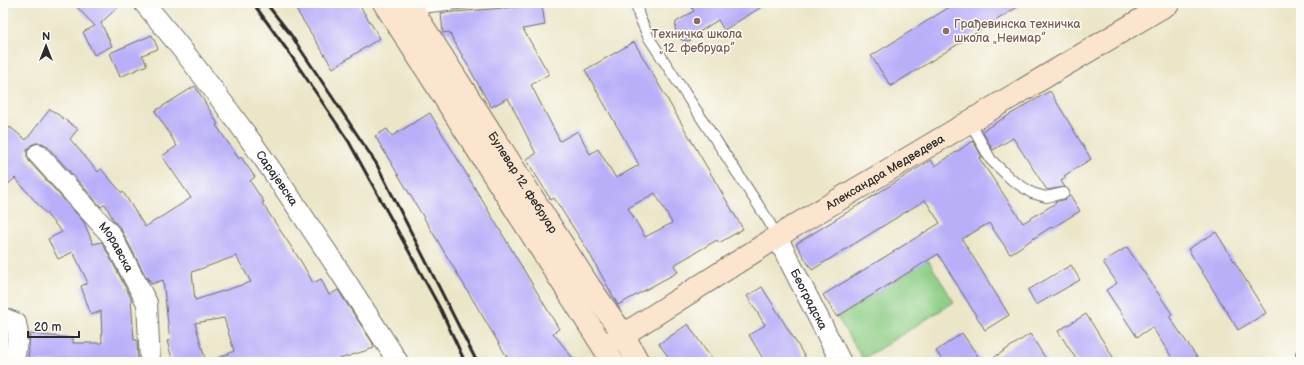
<svg xmlns="http://www.w3.org/2000/svg" width="1304" height="365" font-family="'Balsamiq Sans',sans-serif">
<style>
.green{fill:#8ece86;stroke:#5c7c58}
.building{fill:#b9aff9;fill-rule:evenodd}
.lines{fill:none;stroke-linecap:round;stroke-linejoin:round}
.service-casing{stroke:#6f6c62;stroke-width:12}
.minor-casing{stroke:#6f6c62;stroke-width:22}
.secondary-casing{stroke:#6f6c62;stroke-width:24}
.service{stroke:#fff;stroke-width:10}
.minor{stroke:#fff;stroke-width:20}
.secondary{stroke:#fce5cf;stroke-width:22}
.rail{stroke:#2b2b2b;stroke-width:3}
.education-dot{fill:#8d6e63;stroke:#fdfcf7;stroke-width:1.5}
.labels{text-anchor:middle;stroke-width:3;stroke-linejoin:round;paint-order:stroke}
.education-label{font-size:12px;fill:#785e54;stroke:#fdfcf7;text-anchor:start}
.street-label{font-size:12px;fill:#2b2b2b;stroke:#fdfcf7}
</style>
<rect width="100%" height="100%" fill="#fdfcf7"/>
<filter id="ink" filterUnits="userSpaceOnUse"><feTurbulence type="fractalNoise" baseFrequency=".025" numOctaves="2"/><feDisplacementMap in="SourceGraphic" scale="8" xChannelSelector="R" yChannelSelector="G"/><feConvolveMatrix kernelMatrix="1 2 1 2 8 2 1 2 1" color-interpolation-filters="sRGB"/></filter>
<filter id="wash" filterUnits="userSpaceOnUse"><feTurbulence type="fractalNoise" baseFrequency=".012" numOctaves="4" result="noise"/><feDisplacementMap in="SourceGraphic" scale="16" xChannelSelector="R" yChannelSelector="G"/><feGaussianBlur stdDeviation="0.9" result="paint"/><feColorMatrix in="noise" values="0 0 0 0 0 0 0 0 0 0 0 0 0 0 0 0 0 1.4 0 .05"/><feComposite in="paint" operator="in"/></filter>
<g filter="url(#wash)">
<rect width="100%" height="100%" fill="#ece6c9"/>
<path class="green" d="M928,260L954,302L863,359L837,317Z"/>
<g id="blocks">
<path class="building" d="M73,3H122L101,23L112,46L94,55L83,32L95,26Z
M292,3H358L380,38L333,68Z
M689,3H768L724,30L718,20L693,36L690,41L682,40L677,35L675,29L676,22L694,11Z
M956,3H1024L891,86L871,56Z
M542,5L545,25L523,29L549,74L531,85L560,141L578,131L590,154L598,149L616,178L639,165L585,70L634,42L743,229L719,243L717,240L674,265L678,272L618,305L587,249L554,198L551,200L526,159L536,154L508,98L491,107L449,32L443,33L441,13ZM655,193L672,223L645,237L628,208Z
M152,35L158,49L142,55L147,65L120,77L110,53Z
M195,86L218,124L216,125L239,159L241,157L255,177L250,181L264,202L262,203L302,263L313,283L321,279L329,295L338,290L372,342L374,348L330,362H209L234,351L224,318L195,323L206,362H173L167,341H170L163,280L151,284L148,277V281L121,229L114,221L105,204L101,207L47,146L42,143H36L31,145L27,150V156L29,161L84,222L93,244L102,242L131,298L134,340H137L138,362H28L30,334L73,338V343H102L101,311L91,315L81,286L88,283L73,252L58,259L48,239L62,232L15,178L3,189V136L10,127L26,140L50,109L78,129L70,139L98,172L101,169L122,193L123,192L145,227L191,198L162,156L177,146L155,111ZM236,256L251,282L195,300L192,272Z
M1050,91L1091,159L1064,176L1066,178L1061,181L1065,187L1047,190L1013,138L993,150L982,131Z
M430,113L559,329L553,333L576,362H510L375,136L387,129L392,136Z
M973,141L982,157L979,158L1023,223L1056,203L1055,202L1066,199L1070,195L1080,211L1052,228L1051,227L1010,254L989,223L962,239L1009,315L985,330L938,254L837,317L823,295L940,223L925,200L812,270L796,244L931,160L935,166Z
M1216,232L1266,313L1238,330L1188,249Z
M1127,247L1172,314L1169,316L1200,362H1175L1152,327L1137,337L1106,290L1117,283L1103,262Z
M1071,265L1080,280L1036,305L1028,290Z
M762,287L780,316L808,362H765L749,335L765,325L747,296Z
M1086,314L1116,362H1078L1058,331Z
M688,324L700,342L714,362H672L659,344Z
M962,333L982,362H944L936,351Z
M1030,334L1048,362H987Z"/>
</g>
</g>
<g filter="url(#ink)">
<use href="#blocks" fill-opacity="0" stroke="#6f6c62" stroke-width="1"/>
<g class="lines">
<defs>
<path id="service" d="M636,3L639,16L649,38L768,220L777,237
M411,9L466,3
M969,121L991,160L1012,180L1032,193L1046,197L1064,193
M1301,362V354"/>
<g id="minor">
<path id="s1" d="M144,3C239,115 319,238 398,362"/>
<path id="s2" d="M38,154L111,235L147,303L150,362"/>
<path id="s3" d="M777,237L841,362"/>
<path d="M3,318L16,323L18,334L14,362"/>
</g>
<g id="secondary">
<path d="M384,3L613,362"/>
<path id="s4" d="M408,3L589,286L623,334L638,362"/>
<path id="s5" d="M604,347L791,228L1169,3"/>
</g>
</defs>
<use href="#service" class="service-casing"/>
<use href="#minor" class="minor-casing"/>
<use href="#secondary" class="secondary-casing"/>
<use href="#service" class="service"/>
<use href="#minor" class="minor"/>
<use href="#secondary" class="secondary"/>
<path class="rail" d="M253,3L290,54L349,142L441,310L465,362
M266,3L291,35L376,163L477,362"/>
</g>
</g>
<g class="education-dot">
<circle cx="697" cy="21" r="4"/>
<circle cx="946" cy="31" r="4"/>
</g>
<g class="labels">
<g class="education-label">
<text x="954" y="28">Грађевинска техничка<tspan x="954" dy="14">школа „Неимар”</tspan></text>
<text x="697" y="38" text-anchor="middle">Техничка школа<tspan x="697" dy="14">„12. фебруар”</tspan></text>
</g>
<g class="street-label">
<text dy="4" stroke="none"><textPath href="#s5" startOffset="331">Александра Медведева</textPath></text>
<text dy="4" stroke="none"><textPath href="#s1" startOffset="220">Сарајевска</textPath></text>
<text dy="4" stroke="none"><textPath href="#s4" startOffset="213">Булевар 12. фебруар</textPath></text>
<text dy="4" stroke="none"><textPath href="#s2" startOffset="122">Моравска</textPath></text>
<text dy="4" stroke="none"><textPath href="#s3" startOffset="70">Београдска</textPath></text>
</g>
</g>
<rect width="1304" height="365" fill="none" stroke="#fdfcf7" stroke-width="16"/>
<g transform="translate(46 46)" stroke="#fdfcf7" stroke-width="3" paint-order="stroke">
<path d="M0-3L7 15L0 10L-7 15Z" fill="#2b2b2b"/>
<text y="-6" font-size="11" font-weight="bold" text-anchor="middle" fill="#2b2b2b">N</text>
</g>
<path d="M28 331v6h51v-6" fill="none" stroke="#2b2b2b" stroke-width="2"/>
<text x="34" y="331" font-size="12" fill="#2b2b2b" stroke="#fdfcf7" stroke-width="3" paint-order="stroke">20 m</text>
</svg>
